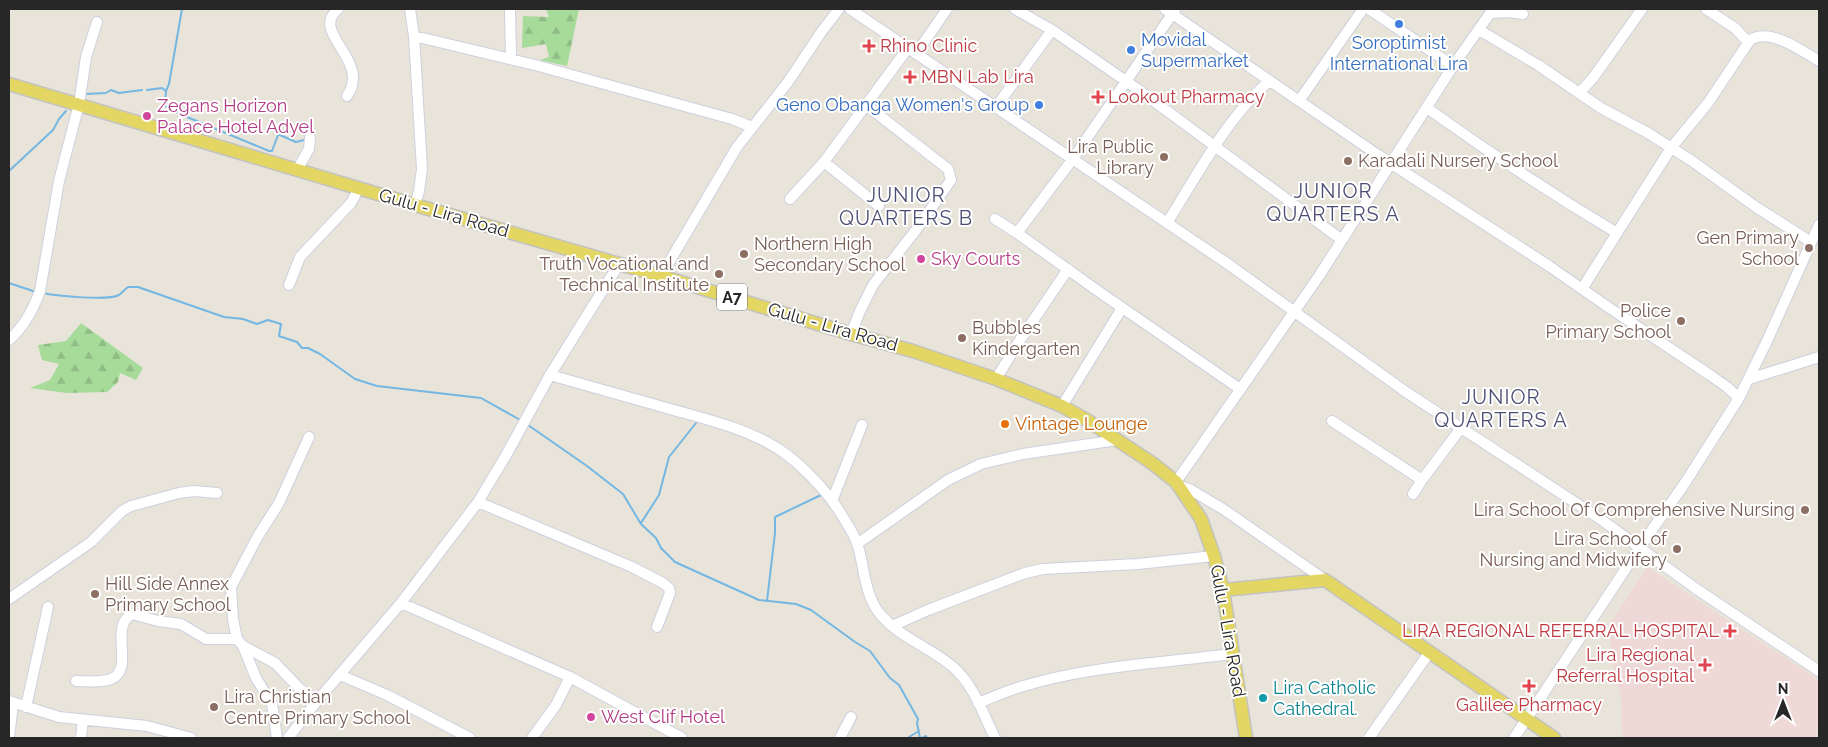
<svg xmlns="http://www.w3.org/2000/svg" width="1828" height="747" font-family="Raleway,sans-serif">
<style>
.medical{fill:#efd9d7}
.forest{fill:url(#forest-firs)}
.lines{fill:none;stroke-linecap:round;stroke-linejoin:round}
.stream{stroke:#74b7e3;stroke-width:2}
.minor-casing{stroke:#cfd0df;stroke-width:12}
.major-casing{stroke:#c3c3c3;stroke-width:15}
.minor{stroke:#fff;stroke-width:10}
.major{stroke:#e3d663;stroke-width:12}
.shop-dot{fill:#3f7fe0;stroke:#fff;stroke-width:2}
.health-dot{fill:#e0444e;stroke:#fff;stroke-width:2}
.hotel-dot{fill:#d1479c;stroke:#fff;stroke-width:2}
.education-dot{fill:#8d6e63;stroke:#fff;stroke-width:2}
.food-dot{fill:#e8710a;stroke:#fff;stroke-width:2}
.culture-dot{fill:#0f9aa8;stroke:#fff;stroke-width:2}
.labels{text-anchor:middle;stroke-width:4;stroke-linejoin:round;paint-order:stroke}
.shield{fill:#fff;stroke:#686868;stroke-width:1}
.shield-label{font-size:16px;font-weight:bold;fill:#272727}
.shop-label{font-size:18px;fill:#366cbe;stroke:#fff;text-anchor:start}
.health-label{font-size:18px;fill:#be3a42;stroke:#fff;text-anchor:start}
.hotel-label{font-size:18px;fill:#b23c85;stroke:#fff;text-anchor:start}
.education-label{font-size:18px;fill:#785e54;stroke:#fff;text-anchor:end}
.street-label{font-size:18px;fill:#272727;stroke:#fff}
.food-label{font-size:18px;fill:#c56008;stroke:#fff;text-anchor:start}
.culture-label{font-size:18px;fill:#0d838f;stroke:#fff;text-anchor:start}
.quarter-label{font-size:20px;letter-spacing:1px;fill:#4c4e73;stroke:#fff}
</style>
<defs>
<pattern id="forest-firs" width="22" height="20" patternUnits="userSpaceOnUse" patternTransform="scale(1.25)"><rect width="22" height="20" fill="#a7db9a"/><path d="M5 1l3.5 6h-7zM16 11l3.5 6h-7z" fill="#90bc85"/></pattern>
</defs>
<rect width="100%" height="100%" fill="#e8e4d9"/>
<path class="medical" d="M1647,567L1819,680V730L1814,738H1622L1621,695L1615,679L1608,626Z"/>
<path class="forest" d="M546,9H579L567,66L540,60L549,57L546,44L522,48L523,16L549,17Z
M81,323L143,368L136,380L120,373L118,382L107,392L67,393L30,388L50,380L59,364L42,360L38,345L66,341Z"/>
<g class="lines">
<path class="stream" d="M147,90L162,88L166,91L165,106L181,115
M166,91L169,84L182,9
M85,94L106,93L111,90L119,93L142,90
M187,117L269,151H272L278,135H280L296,142L304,140L307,135L309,127
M9,171L53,130L59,119L66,111
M9,283L36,292
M43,293C57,296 108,301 119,295C122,293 125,289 128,287H138L224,317L243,319L257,324L268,320L281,324L279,336L297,342L302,348H308L320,354L355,379L377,386L481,398L522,421
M528,425L587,466L623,494L641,524L656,538L661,548L675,562L759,600L796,604L811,610L855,642L870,651L890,678L899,685L918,719L917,723L920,738
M641,523L659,495L669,457L696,423
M767,601L775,533V517L821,495
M909,737L919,731
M922,738L926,736L927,738"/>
<defs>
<path id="minor" d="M338,9C309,33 372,60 347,96
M410,9L414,36L422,169L419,191L415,205
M510,9L511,59
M850,9L1228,264L1406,392L1599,518L1695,588L1819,671
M1015,9L1052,30L1136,88L1342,240
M1165,9L1378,155L1549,266L1608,307L1710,375L1727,387L1739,398
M1369,9L1453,66
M1706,9L1735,28L1748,42
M1491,13L1509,12L1523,14
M1479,30L1538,65L1601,108L1648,133L1692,161L1756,207L1811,242
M414,36L535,65L732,119L752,127
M916,54L947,9
M1580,92L1593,78L1642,9
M1299,101L1363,9
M996,107L1052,30
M1427,108C1488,152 1552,194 1617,233L1671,148L1708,103L1750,40C1770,27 1802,51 1819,61
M824,162L879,206
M297,170L309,149L310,138
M790,199L824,162L908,48
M995,219L1017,233L1098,291L1240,389
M1167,223C1198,174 1226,119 1269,81
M1017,233L1072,160L1175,10
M661,276L737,147L788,82L822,31L839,9
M289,285L300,257L351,203L359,188
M1582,289L1617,233
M851,334L860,311L873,285L916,230L951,180L948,169L866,105
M9,340C24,327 33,310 40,291L59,181L79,104L86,57L97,22
M550,375C590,386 630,398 670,409C705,419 745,428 777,448C798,461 824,488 838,509C845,521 854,533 858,546C864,567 865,596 880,614C900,638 930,647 953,667C974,685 983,714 995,738
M996,379L1018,343L1068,269
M1749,379L1819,357
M1062,406L1122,308
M1332,421L1422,480L1413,494
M1422,480L1461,428
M1176,482L1319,276L1453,66L1493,9
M1178,485L1191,490L1223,509L1325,580
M832,501L862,425
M478,502L632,567L663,583L669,588L670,593L657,627
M857,544L948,480L981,464L1023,454L1117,440
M9,599L91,542L122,511L131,506L179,493L194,491L217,493
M401,603L570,677L682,738
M892,626L928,610L1025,573L1043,569L1138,564L1214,556
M243,646L275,663L299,688L317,701
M340,675L387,695L470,738
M76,681C87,681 101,683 111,679C136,669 108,626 132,614L158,621L181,624L206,639H237
M9,701L59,717L147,726L191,738
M978,703C991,698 1004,692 1017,688C1086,666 1161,663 1232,654
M26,707L48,607
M9,738L13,703
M81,738L83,720
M277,738L272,704L256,678L243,646L237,639L233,619L231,587L258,536L279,503L309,437
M288,738L317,701L401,603L478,502L505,457L550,375L619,264
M532,738L556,705L570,677
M840,738L851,717
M1369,738L1429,653
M1514,738L1640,547L1685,483L1739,398L1767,341L1819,225"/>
<path id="major" d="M9,84L415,205L661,276L851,334L913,351L996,379L1062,406L1090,422L1152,463L1176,482L1201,519L1214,556L1223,590L1246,738
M1223,590L1325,580L1554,738"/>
</defs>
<use href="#minor" class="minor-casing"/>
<use href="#major" class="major-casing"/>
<use href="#minor" class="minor"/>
<use href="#major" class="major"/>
</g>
<g class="shop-dot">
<circle cx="1399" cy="24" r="5"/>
<circle cx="1131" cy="50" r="5"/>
<circle cx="1039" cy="105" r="5"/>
</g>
<g class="health-dot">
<path d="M866.5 38.5h5v5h5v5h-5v5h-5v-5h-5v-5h5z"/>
<path d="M907.5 69.5h5v5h5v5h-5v5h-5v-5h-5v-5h5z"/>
<path d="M1095.5 89.5h5v5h5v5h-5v5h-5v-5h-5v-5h5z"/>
<path d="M1727.5 623.5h5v5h5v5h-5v5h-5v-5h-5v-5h5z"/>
<path d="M1702.5 657.5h5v5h5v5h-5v5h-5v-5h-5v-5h5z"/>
<path d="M1526.5 678.5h5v5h5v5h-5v5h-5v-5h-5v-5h5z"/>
</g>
<g class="hotel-dot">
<circle cx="147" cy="116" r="5"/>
<circle cx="921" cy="259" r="5"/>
<circle cx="591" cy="717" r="5"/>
</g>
<g class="education-dot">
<circle cx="1164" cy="157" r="5"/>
<circle cx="1348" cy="161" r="5"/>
<circle cx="1809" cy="248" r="5"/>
<circle cx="744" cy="254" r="5"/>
<circle cx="719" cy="274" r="5"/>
<circle cx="1681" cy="321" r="5"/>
<circle cx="962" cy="338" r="5"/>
<circle cx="1805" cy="510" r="5"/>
<circle cx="1677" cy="549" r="5"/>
<circle cx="95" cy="594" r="5"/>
<circle cx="214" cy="707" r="5"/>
</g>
<circle class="food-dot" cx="1005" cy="424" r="5"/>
<circle class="culture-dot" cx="1263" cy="698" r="5"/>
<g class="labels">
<rect class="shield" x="717" y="283.5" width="30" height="27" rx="4"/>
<g class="shield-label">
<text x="732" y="303">A7</text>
</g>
<g class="shop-label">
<text x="1141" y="46">Movidal<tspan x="1141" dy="21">Supermarket</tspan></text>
<text x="1399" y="49" text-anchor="middle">Soroptimist<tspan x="1399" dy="21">International Lira</tspan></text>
<text x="1029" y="111" text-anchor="end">Geno Obanga Women's Group</text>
</g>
<g class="health-label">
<text x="880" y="52">Rhino Clinic</text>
<text x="921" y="83">MBN Lab Lira</text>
<text x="1108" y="103">Lookout Pharmacy</text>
<text x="1719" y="637" text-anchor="end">LIRA REGIONAL REFERRAL HOSPITAL</text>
<text x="1694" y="661" text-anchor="end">Lira Regional<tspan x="1694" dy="21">Referral Hospital</tspan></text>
<text x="1529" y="711" text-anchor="middle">Galilee Pharmacy</text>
</g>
<g class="hotel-label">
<text x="157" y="112">Zegans Horizon<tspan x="157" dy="21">Palace Hotel Adyel</tspan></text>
<text x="931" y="265">Sky Courts</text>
<text x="601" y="723">West Clif Hotel</text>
</g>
<g class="education-label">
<text x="1154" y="153">Lira Public<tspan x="1154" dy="21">Library</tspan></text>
<text x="1358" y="167" text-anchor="start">Karadali Nursery School</text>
<text x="1799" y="244">Gen Primary<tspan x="1799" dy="21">School</tspan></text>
<text x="754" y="250" text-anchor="start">Northern High<tspan x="754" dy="21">Secondary School</tspan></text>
<text x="709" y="270">Truth Vocational and<tspan x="709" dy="21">Technical Institute</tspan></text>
<text x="1671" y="317">Police<tspan x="1671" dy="21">Primary School</tspan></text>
<text x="972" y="334" text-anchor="start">Bubbles<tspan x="972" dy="21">Kindergarten</tspan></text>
<text x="1795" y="516">Lira School Of Comprehensive Nursing</text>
<text x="1667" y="545">Lira School of<tspan x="1667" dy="21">Nursing and Midwifery</tspan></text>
<text x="105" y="590" text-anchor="start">Hill Side Annex<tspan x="105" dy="21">Primary School</tspan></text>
<text x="224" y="703" text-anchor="start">Lira Christian<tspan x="224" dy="21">Centre Primary School</tspan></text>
</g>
<g class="street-label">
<text transform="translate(444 213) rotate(16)" y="6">Gulu - Lira Road</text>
<text transform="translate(833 327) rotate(16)" y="6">Gulu - Lira Road</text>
<text transform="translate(1228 631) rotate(80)" y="6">Gulu - Lira Road</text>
</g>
<g class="food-label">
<text x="1015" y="430">Vintage Lounge</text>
</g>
<g class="culture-label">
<text x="1273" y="694">Lira Catholic<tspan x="1273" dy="21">Cathedral.</tspan></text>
</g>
<g class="quarter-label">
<text x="1333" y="198">JUNIOR<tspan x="1333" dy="23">QUARTERS A</tspan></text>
<text x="906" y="202">JUNIOR<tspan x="906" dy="23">QUARTERS B</tspan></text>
<text x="1501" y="404">JUNIOR<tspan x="1501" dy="23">QUARTERS A</tspan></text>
</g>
</g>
<rect width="1828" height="747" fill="none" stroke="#272727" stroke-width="20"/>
<g transform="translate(1783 702)" stroke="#ffffff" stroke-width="4" paint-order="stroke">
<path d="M0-4L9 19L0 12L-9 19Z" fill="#272727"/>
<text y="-8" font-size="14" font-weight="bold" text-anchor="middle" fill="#272727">N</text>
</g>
</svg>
